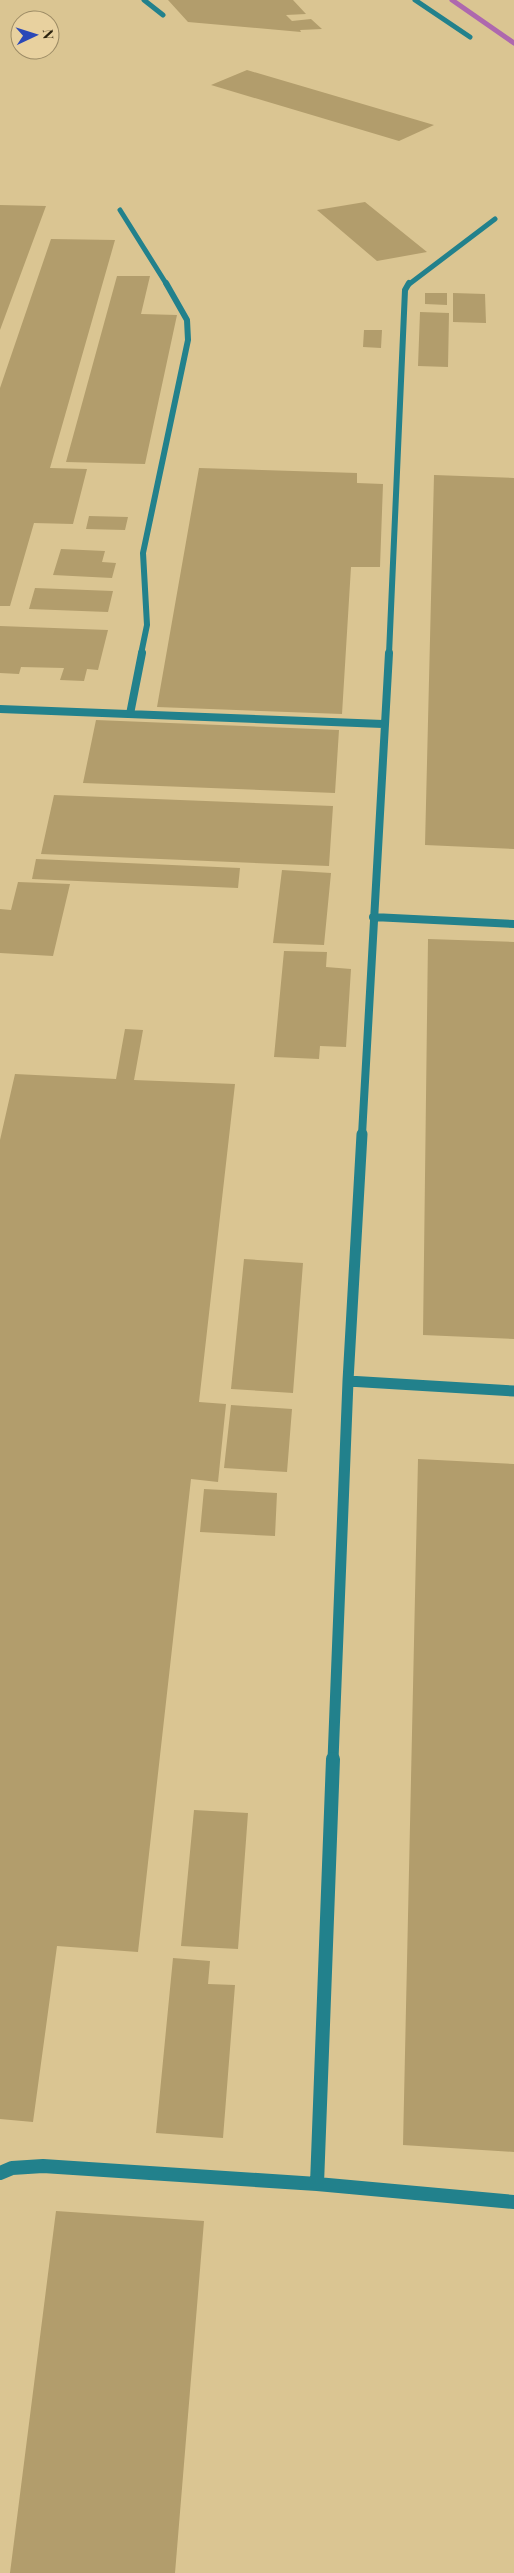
<svg xmlns="http://www.w3.org/2000/svg" width="514" height="2573" font-family="'Playfair Display',serif">
<style>
.lines{fill:none;stroke-linecap:round;stroke-linejoin:round}
.stream{stroke:#ae68ae;stroke-width:5}
.building{fill:#b29d6c}
.lane-far4{stroke:#22818c;stroke-width:5}
.lane-far3{stroke:#22818c;stroke-width:6}
.lane-far2{stroke:#22818c;stroke-width:8}
.lane-far1{stroke:#22818c;stroke-width:11}
.lane{stroke:#22818c;stroke-width:14}
</style>
<rect width="100%" height="100%" fill="#dac592"/>
<g class="lines">
<path class="stream" d="M452,0L514,43"/>
</g>
<path class="building" d="M168,0H293L306,14L286,15L292,21L311,19L322,29L300,30L301,32L188,22Z
M247,70L434,125L399,141L211,85Z
M365,202L427,252L377,261L317,210Z
M0,205L46,206L0,330Z
M51,239L115,240L50,468L87,469L73,524L34,523L10,606H0V388Z
M117,276H150L141,314L177,315L145,464L66,462Z
M425,293H447V305L425,304Z
M453,293L485,294L486,323L453,322Z
M420,312L449,313L448,367L418,366Z
M364,330H382L381,348L363,347Z
M199,468L357,473V483L383,484L380,567H351L342,714L157,707Z
M434,475L514,478V849L425,845Z
M89,516L128,517L125,530L86,529Z
M61,549L105,551L102,562L116,563L112,578L53,575Z
M35,588L113,591L108,612L29,609Z
M0,626L108,630L98,670L87,669L84,681L60,680L64,668L21,667L19,674L0,673Z
M96,720L339,730L335,793L83,783Z
M54,795L333,806L329,866L41,854Z
M36,859L240,868L238,888L32,879Z
M282,870L331,873L324,945L273,943Z
M18,882L70,884L53,956L0,953V909L11,910Z
M428,939L514,942V1339L423,1335Z
M284,951L327,952L326,967L351,969L346,1047L320,1046L319,1059L274,1057Z
M125,1029L143,1030L134,1080L235,1084L199,1402L226,1404L218,1482L191,1479L138,1952L57,1946L33,2122L0,2119V1140L15,1074L116,1079Z
M244,1259L303,1263L293,1393L231,1389Z
M231,1405L292,1409L287,1472L224,1468Z
M418,1459L514,1464V2152L403,2145Z
M204,1489L277,1493L275,1536L200,1532Z
M194,1810L248,1813L238,1949L181,1946Z
M173,1958L210,1961L208,1984L235,1985L223,2138L156,2133Z
M56,2211L204,2221L175,2573H10Z"/>
<g class="lines">
<path class="lane-far4" d="M144,0L163,15
M415,0L470,37
M120,210L167,285
M408,285L495,219"/>
<path class="lane-far3" d="M141,654L147,625L143,553L188,340L187,320L166,283
M389,654L405,290L409,283"/>
<path class="lane-far2" d="M0,709L383,724
M130,714L142,653
M373,917L514,924
M362,1135L389,653"/>
<path class="lane-far1" d="M348,1381L514,1391
M333,1760L348,1381L362,1134"/>
<path class="lane" d="M0,2173L12,2168L43,2166L317,2184L514,2202
M317,2184L333,1759"/>
</g>
<g transform="translate(35 35) rotate(86)"><circle r="24" fill="#e8d19f" stroke="#9c8b65"/>
<path d="M0-4L9 19L0 12L-9 19Z" fill="#2a48b8"/>
<text y="-8" font-size="14" font-weight="bold" text-anchor="middle" fill="#2b230f">N</text>
</g>
</svg>
